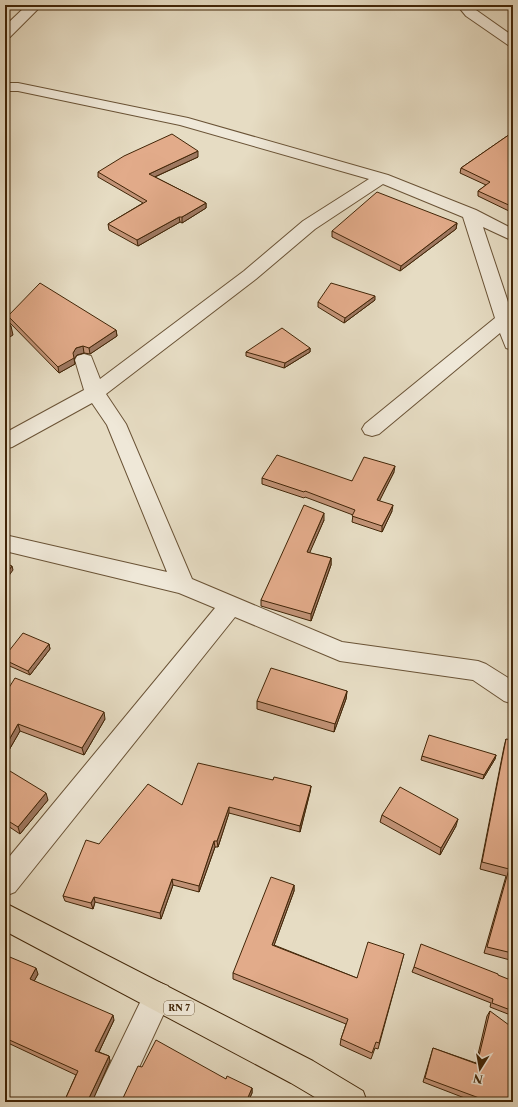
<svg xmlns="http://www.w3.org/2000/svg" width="518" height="1107" font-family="'Libre Caslon Text',serif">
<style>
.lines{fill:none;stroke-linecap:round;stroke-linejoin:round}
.minor-casing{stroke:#6a5336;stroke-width:2}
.major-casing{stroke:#412507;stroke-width:2}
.minor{fill:#efe8d8;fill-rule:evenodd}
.major{fill:#e6dcc3;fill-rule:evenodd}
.wall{fill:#c29377;stroke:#412507}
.shaded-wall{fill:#9e7861;stroke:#412507}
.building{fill:#e2ab8a;stroke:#412507}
.labels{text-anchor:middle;stroke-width:3;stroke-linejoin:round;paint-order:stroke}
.shield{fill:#efe8d8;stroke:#756046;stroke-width:1}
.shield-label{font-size:9px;font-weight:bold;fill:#412507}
</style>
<rect width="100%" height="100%" fill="#e6dcc3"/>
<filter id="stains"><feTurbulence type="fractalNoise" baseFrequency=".005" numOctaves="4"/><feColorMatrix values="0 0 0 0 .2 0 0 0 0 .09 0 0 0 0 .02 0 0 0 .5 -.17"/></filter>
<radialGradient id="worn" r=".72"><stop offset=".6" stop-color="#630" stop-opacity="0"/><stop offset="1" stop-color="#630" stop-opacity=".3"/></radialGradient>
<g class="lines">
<defs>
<path id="minor" d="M27,5H42L10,37L5,38V26Z
M457,5H471L476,10L513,36V46L508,45L466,16Z
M5,83H18L188,118L388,175L476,210L513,229V241L483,227L510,308L513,307V350L506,348L500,333L379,434L372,436L365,434L362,429L365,424L495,318L463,217L383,184L315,229L256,279L106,394L126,424L192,579L342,642L478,661L486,664L513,681V704L504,701L473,680L340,661L235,617L15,892L5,896V862L215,608L179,593L5,551V535L167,572L107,425L92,403L12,447L5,449V433L84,390L75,360L77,356L84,354L91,356L100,379L244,271L303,221L369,179L180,125L18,91H5Z
M158,982L168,986L172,996L123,1102H92L148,986Z"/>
<path id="major" d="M5,903L313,1061L363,1091L367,1102H323L291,1083L5,931Z"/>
</defs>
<use href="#minor" class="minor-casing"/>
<use href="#major" class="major-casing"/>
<use href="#minor" class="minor"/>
<use href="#major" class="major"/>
</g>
<path class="wall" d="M513,132V213L478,196V191L486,185L460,173L461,168Z
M198,157L155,177L206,203V208L182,223L180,222L138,246L109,230L108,224L143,203L98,177V172Z
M457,223L456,229L400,271L332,237V231Z
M375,300L344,323L318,307V302Z
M8,316L116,330L117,336L90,354L84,353L77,355L74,359L75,364L59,373L9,322Z
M310,348V352L284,368L246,356V352Z
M394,472L379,501L392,511L382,532L352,522L353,515L305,497L304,498L262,484V478L352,481Z
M324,520L309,553L331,558V565L311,621L261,606V600Z
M49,644L50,649L30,675L5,664V656Z
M347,691L346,699L334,732L257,709V701Z
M5,694L105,719L84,755L20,731L5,757Z
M506,739L512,953L510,960L484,953L506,876L480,869L504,747Z
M496,755L495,759L483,779L421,760L422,756Z
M5,768L48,800L20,834L5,824Z
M273,780L311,786L310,792L300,832L229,813L218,847H215L199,892L173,885L161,919L95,902L93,909L65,901L63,896L99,844L182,805Z
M382,815L456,826L440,855L380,822Z
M294,885V891L274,945L357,978L404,954L378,1049L375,1048L371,1059L340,1045L341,1039L346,1024L233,979V973Z
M5,955L38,974L34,981L114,1020L99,1052L109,1056L110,1061L93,1098H123L142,1067L226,1079L252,1088V1093L248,1102H64L76,1075L8,1043L5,1049Z
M414,967L513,981V1016L490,1007L491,1003L412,972Z
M490,1011L513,1102H475L423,1082L433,1048L476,1063L487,1016Z"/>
<path class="shaded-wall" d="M198,151V157L150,179L149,174Z
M206,203V208L182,223V217Z
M179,217L180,222L138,246L137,240Z
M457,223L456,229L400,271L401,266Z
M375,296V300L344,323L345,318Z
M11,326L13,335L5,340V330Z
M116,330L117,336L90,354L89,348Z
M83,346L84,353L77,355L74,359L75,364L59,373L58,367L73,353L76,348Z
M310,348V352L284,368L285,363Z
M395,466L394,472L377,506V500Z
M393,505L392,511L382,532V526Z
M324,513V520L307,559V552Z
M331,558V565L311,621V614Z
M12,566L13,570L5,581V575Z
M49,644L50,649L30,675L28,671Z
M347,691L346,699L334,732L335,724Z
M104,712L105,719L84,755L82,748Z
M18,724L20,731L5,757V747Z
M496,755L495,759L483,779L484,775Z
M311,786L310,792L300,832V826Z
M46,793L48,800L20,834L18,827Z
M229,807V813L218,847L217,841Z
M458,819L456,826L440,855L441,848Z
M214,841L215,847L199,892V886Z
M172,879L173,885L161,919L160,913Z
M294,885V891L272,951V945Z
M94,897L95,902L93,909L91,903Z
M36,968L38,974L32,985L30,979Z
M113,1015L114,1020L97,1056L95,1051Z
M5,1038L8,1043L5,1049Z
M109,1056L110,1061L92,1102L89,1098Z
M252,1088V1093L248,1102H246Z"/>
<path class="building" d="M513,132V207L478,191L490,182L461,168Z
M172,134L198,151L149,174L206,203L182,217H179L137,240L108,224L147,201L98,172L124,156Z
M377,192L457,223L401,266L332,231Z
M40,283L116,330L89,348L83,346L76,348L73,353L74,358L58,367L8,316Z
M331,283L375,296L345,318L318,302Z
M5,317L11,326L5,330Z
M282,328L310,348L285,363L246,352Z
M277,455L352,481L364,457L395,466L377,500L393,505L382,526L352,516L355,510L305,491L304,492L262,478Z
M304,505L324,513L307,552L331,558L311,614L261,600Z
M5,563L12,566L5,575Z
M23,633L49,644L28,671L5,660V656Z
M271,668L347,691L335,724L257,701Z
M15,678L104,712L82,748L18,724L5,747V694Z
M429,735L496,755L484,775L422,756Z
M506,739L513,740V951L512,953L487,947L509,869L482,862Z
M198,763L273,780L274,777L311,786L300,826L229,807L217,841H214L199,886L172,879L160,913L94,897L91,903L63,896L86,840L99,844L148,784L182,805Z
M5,768L46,793L18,827L5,819Z
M400,787L458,819L441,848L382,815Z
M271,877L294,885L272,945L357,978L368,942L404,954L379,1043L376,1042L372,1053L341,1039L348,1019L233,973Z
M421,944L498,974V975L513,981V1011L492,1003L493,999L414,967Z
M5,955L36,968L30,979L113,1015L95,1051L109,1056L89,1098H123L138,1066L142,1067L156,1040L226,1079L227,1076L252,1088L246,1102H148L140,1098L139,1102H64L78,1071L5,1038Z
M490,1011L513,1028V1102H490L425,1078L433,1048L477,1064Z"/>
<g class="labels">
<rect class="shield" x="164" y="1001" width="30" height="14" rx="3"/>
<g class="shield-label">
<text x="179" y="1011">RN 7</text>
</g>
</g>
<rect width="518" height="1107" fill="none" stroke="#e6dcc3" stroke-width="20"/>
<rect x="6" y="6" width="506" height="1095" fill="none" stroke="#412507" stroke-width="2"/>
<rect x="10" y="10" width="498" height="1087" fill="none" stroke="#412507"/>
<g transform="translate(480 1069) rotate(191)" stroke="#efe8d8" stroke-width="3" paint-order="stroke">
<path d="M0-3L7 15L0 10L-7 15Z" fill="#412507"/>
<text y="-6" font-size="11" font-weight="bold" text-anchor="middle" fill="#412507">N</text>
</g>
<rect width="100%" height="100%" filter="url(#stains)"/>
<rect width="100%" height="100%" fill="url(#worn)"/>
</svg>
